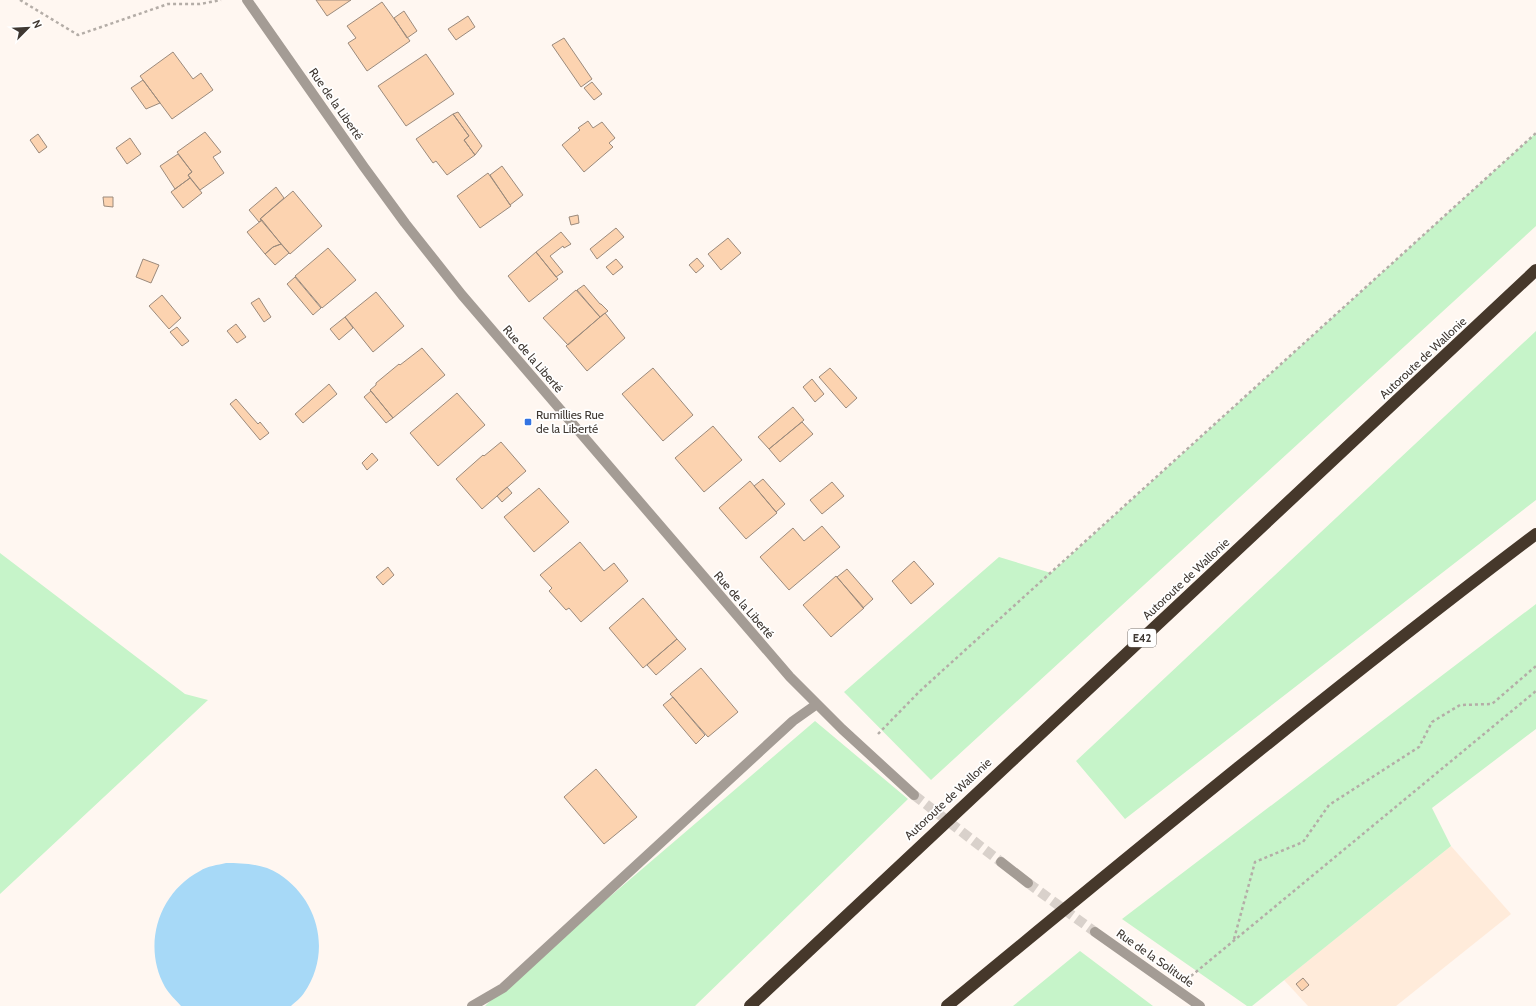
<svg xmlns="http://www.w3.org/2000/svg" width="1536" height="1006" font-family="Cabin,sans-serif">
<style>
.built{fill:#ffebda}
.green{fill:#c6f4c9}
.water{fill:#a7d9f7}
.building{fill:#fcd3b0;stroke:#9b8a7c}
.lines{fill:none;stroke-linecap:round;stroke-linejoin:round}
.minor-tunnel{stroke:#d9d1cb;stroke-width:10;stroke-dasharray:10 5;stroke-linecap:butt}
.path{stroke:#b4ada7;stroke-width:2.5;stroke-dasharray:3 3;stroke-linecap:butt}
.minor{stroke:#a49c95;stroke-width:10}
.highway{stroke:#46382b;stroke-width:12}
.poi-dot{fill:#3474e2;stroke:#fff;stroke-width:1.5}
.labels{text-anchor:middle;stroke-width:3.5;stroke-linejoin:round;paint-order:stroke}
.shield{fill:#fff;stroke:#797470;stroke-width:1}
.shield-label{font-size:11px;font-weight:bold;fill:#3f3832}
.street-label{font-size:12px;fill:#3f3832;stroke:#fff}
.poi-label{font-size:12px;fill:#3f3832;stroke:#fff;text-anchor:start}
</style>
<rect width="100%" height="100%" fill="#fff7f1"/>
<path class="built" d="M1451,846L1511,914L1396,1006H1308L1284,980Z"/>
<path class="green" d="M1536,133V226L931,780L844,692L999,557L1051,573Z
M1536,331V500L1125,819L1076,761Z
M0,553L185,694L208,700L0,894Z
M1536,604V729L1432,808L1451,846L1252,1006H1247L1122,919Z
M815,721L908,799L695,1006H485L503,988Z
M1080,951L1153,1006H1013Z"/>
<path class="water" d="M226,863C244,863 264,864 279,874C319,900 332,953 304,993C301,998 295,1002 291,1006H181C176,1000 169,994 165,987C142,946 158,893 200,871C207,866 218,865 226,863Z"/>
<path class="building" d="M316,0H351L327,16Z
M382,2L410,41L367,71L348,43L356,38L347,26Z
M404,11L417,31L407,38L394,18Z
M468,16L475,27L456,40L448,29Z
M564,38L592,79L581,87L552,45Z
M173,52L193,79L201,73L213,90L172,119L140,76Z
M426,54L454,94L406,126L378,86Z
M143,80L160,103L146,109L131,88Z
M592,82L602,94L594,100L584,88Z
M458,112L482,146L475,155L464,140L469,136L453,114Z
M453,114L469,136L464,140L475,155L447,175L436,161L433,163L416,139Z
M588,121L593,128L602,122L615,138L609,143L613,147L584,172L562,145L580,130L578,128Z
M205,132L221,152L213,157L224,173L200,190L188,175L192,172L177,152Z
M38,134L47,147L39,153L30,140Z
M130,138L141,154L127,164L116,148Z
M178,154L192,172L188,175L190,178L175,189L160,166Z
M502,166L523,195L510,205L490,175Z
M488,173L511,206L480,228L457,196Z
M190,178L202,193L183,208L171,192Z
M276,187L284,198L260,219L262,220L259,222L249,210Z
M293,191L322,226L290,254L260,219Z
M103,197H113V207L104,206Z
M578,215L579,223L571,225L569,217Z
M262,220L281,244L273,247L265,254L247,232Z
M616,228L624,237L597,259L590,249Z
M561,232L571,244L564,248L563,246L550,256L563,272L556,277L536,252Z
M728,238L741,253L721,270L708,254Z
M281,244L289,253L275,265L265,254L273,247Z
M328,248L356,280L322,308L295,276Z
M536,252L558,279L529,302L508,276Z
M697,258L704,266L696,273L689,265Z
M143,259L159,265L151,283L136,277Z
M616,259L623,267L613,275L606,267Z
M295,277L321,308L313,315L287,284Z
M584,285L600,304H601L608,311L600,317L577,290Z
M576,290L600,317L568,345L543,318Z
M376,292L404,326L373,352L345,317Z
M162,295L181,318L169,329L149,306Z
M259,298L271,317L264,322L251,303Z
M605,313L625,338L587,371L566,346Z
M345,317L353,328L339,340L330,329Z
M236,324L246,337L237,343L227,331Z
M177,327L189,341L182,346L170,332Z
M422,348L445,375L393,418L370,390L376,385V383L399,364L400,365Z
M653,368L693,415L663,441L622,394Z
M830,368L857,398L846,408L819,377Z
M812,379L824,394L815,402L803,387Z
M329,384L337,394L303,423L295,414Z
M371,391L393,418L386,423L364,397Z
M457,393L485,425L438,466L410,433Z
M236,399L258,424L260,422L269,433L260,440L230,404Z
M793,407L804,420L769,449L758,437Z
M802,422L813,434L780,462L769,449Z
M713,426L742,460L704,492L675,458Z
M501,442L526,471L482,509L456,479L483,455L484,456Z
M372,453L378,460L367,470L362,463Z
M763,479L785,504L776,512L754,486Z
M750,481L777,513L746,539L719,508Z
M832,482L844,496L822,514L810,500Z
M507,487L512,493L502,502L497,496Z
M539,488L569,522L534,552L504,517Z
M822,526L840,547L789,590L760,557L793,528L804,541Z
M580,542L604,571L614,563L628,581L581,622L569,608L566,610L549,591L552,588L540,575Z
M914,561L934,584L911,604L892,581Z
M388,567L394,575L383,585L376,577Z
M847,569L873,599L863,608L837,577Z
M836,576L864,608L831,637L803,605Z
M643,598L677,639L643,668L609,628Z
M677,639L686,649L656,675L647,665Z
M701,668L738,712L708,737L670,694Z
M673,697L705,735L696,744L663,705Z
M596,769L637,817L604,844L564,797Z
M1303,978L1309,985L1302,991L1296,984Z"/>
<g class="lines">
<path class="minor-tunnel" d="M914,795L1001,862
M1028,883L1095,932"/>
<path class="path" d="M20,0L78,35L168,4H200L221,0
M878,734L920,691L1536,133
M1234,939L1255,862L1303,842L1329,805L1419,747L1432,722L1460,705L1492,704L1536,666
M1191,976L1536,691"/>
<path class="minor" d="M247,0L364,167L405,223L462,295L790,677L842,729L914,795
M1001,862L1028,883
M1095,932L1200,1006
M472,1006L503,988L793,721L817,704"/>
<path class="highway" d="M750,1006C1011,760 1274,516 1536,270
M947,1006C1141,846 1335,686 1536,534"/>
</g>
<rect class="poi-dot" x="524" y="418" width="8" height="8" rx="2"/>
<g class="labels">
<rect class="shield" x="1128" y="629" width="28" height="18" rx="3"/>
<g class="shield-label">
<text x="1142" y="642">E42</text>
</g>
<g class="street-label">
<text transform="translate(336 104) rotate(55)" y="4">Rue de la Liberté</text>
<text transform="translate(1423 358) rotate(-43)" y="4">Autoroute de Wallonie</text>
<text transform="translate(533 359) rotate(49)" y="4">Rue de la Liberté</text>
<text transform="translate(1186 579) rotate(-43)" y="4">Autoroute de Wallonie</text>
<text transform="translate(744 605) rotate(49)" y="4">Rue de la Liberté</text>
<text transform="translate(948 799) rotate(-43)" y="4">Autoroute de Wallonie</text>
<text transform="translate(1155 958) rotate(35)" y="4">Rue de la Solitude</text>
</g>
<g class="poi-label">
<text x="536" y="419">Rumillies Rue<tspan x="536" dy="14">de la Liberté</tspan></text>
</g>
</g>
<g transform="translate(28 28) rotate(66)" stroke="#ffffff" stroke-width="3" paint-order="stroke">
<path d="M0-3L7 15L0 10L-7 15Z" fill="#3f3832"/>
<text y="-6" font-size="11" font-weight="bold" text-anchor="middle" fill="#3f3832">N</text>
</g>
</svg>
